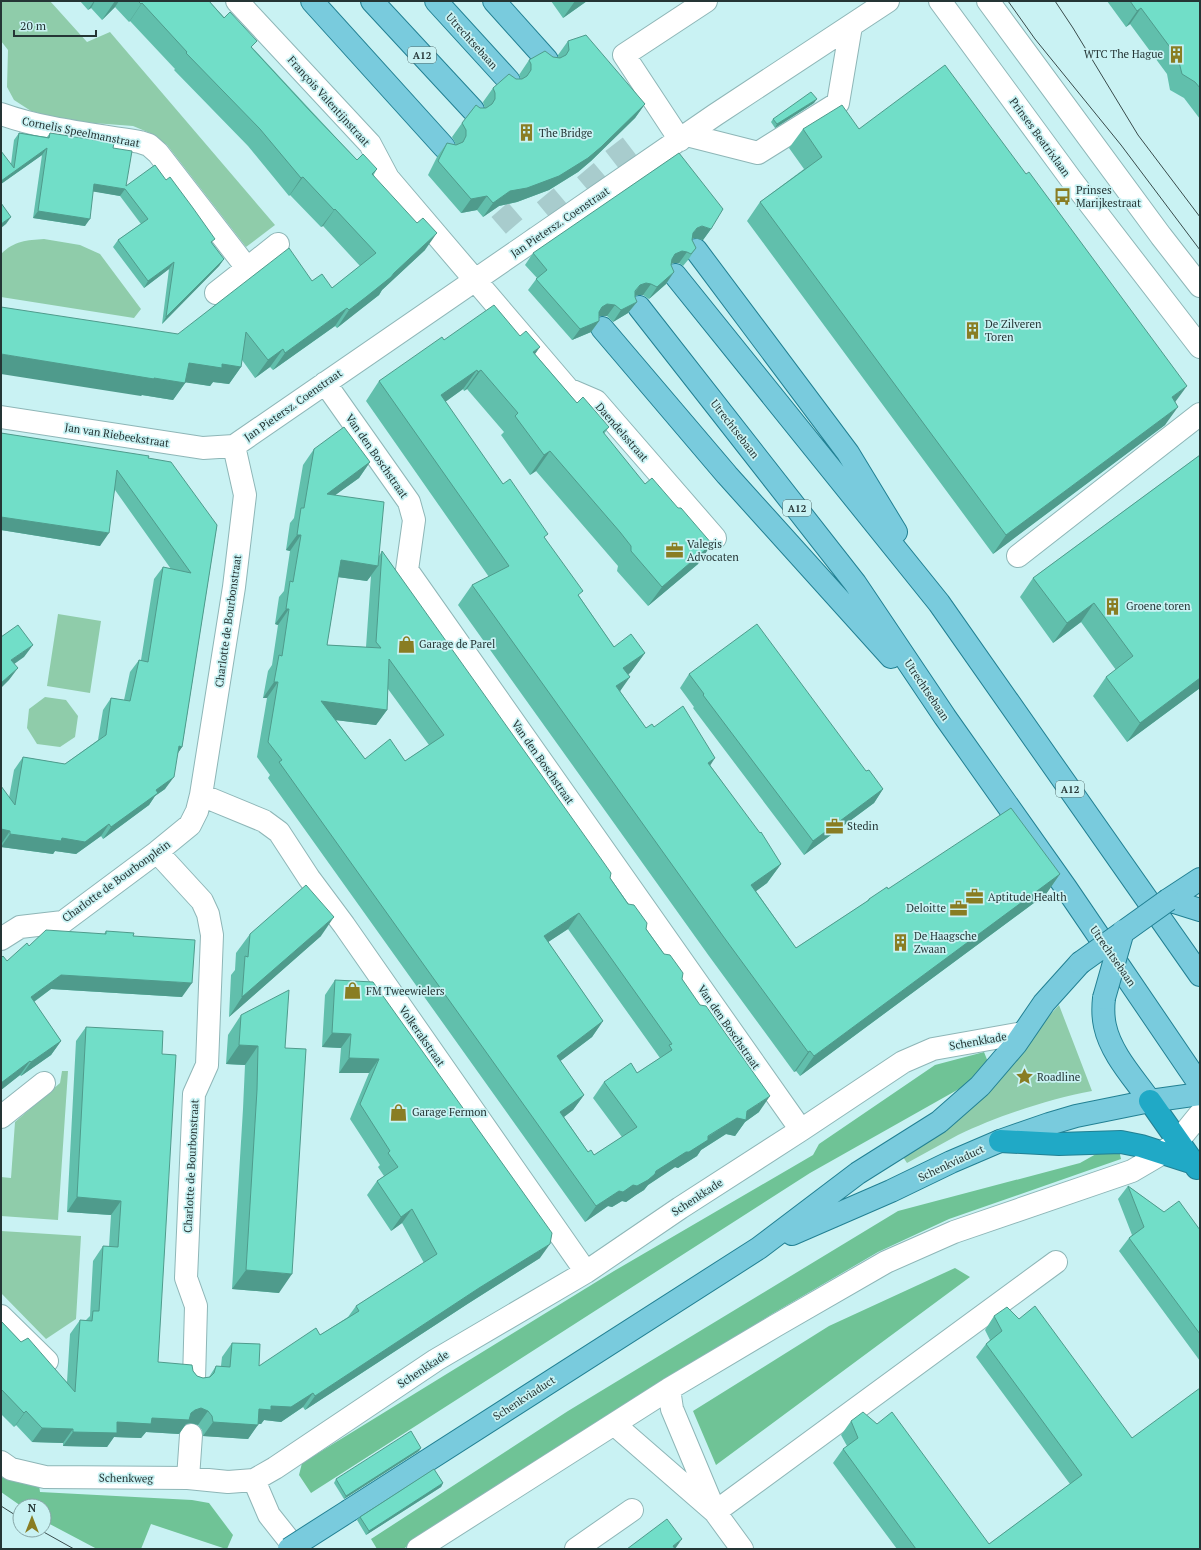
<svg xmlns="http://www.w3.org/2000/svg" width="1201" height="1550" font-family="'PT Serif',serif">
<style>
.green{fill:#8fccaa}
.forest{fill:#6fc396}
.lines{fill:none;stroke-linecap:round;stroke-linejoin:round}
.major-tunnel{stroke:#a8cccd;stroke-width:22;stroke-dasharray:22 11;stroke-linecap:butt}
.minor-casing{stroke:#8eb6b7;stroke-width:24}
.major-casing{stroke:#228093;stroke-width:24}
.highway-casing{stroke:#228093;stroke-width:24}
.minor{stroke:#fff;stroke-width:22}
.major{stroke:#79cbdd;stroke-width:22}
.highway{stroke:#20a9c6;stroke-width:22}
.tram{stroke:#384b4b;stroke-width:1}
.major-bridge-casing{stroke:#228093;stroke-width:24;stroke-linecap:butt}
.major-bridge{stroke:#79cbdd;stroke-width:22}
.wall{fill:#61bfac;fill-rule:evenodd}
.shaded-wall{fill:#4f9b8c}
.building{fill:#71dec8;stroke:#4f9b8c;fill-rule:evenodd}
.labels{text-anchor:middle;stroke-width:3.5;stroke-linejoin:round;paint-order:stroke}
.shield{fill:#c9f2f3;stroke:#566e6e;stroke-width:1}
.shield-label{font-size:10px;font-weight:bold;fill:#253535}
.street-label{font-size:11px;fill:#253535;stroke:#c9f2f3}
.poi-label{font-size:11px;fill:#253535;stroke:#c9f2f3;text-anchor:start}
</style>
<rect width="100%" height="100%" fill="#c9f2f3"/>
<path class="green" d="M1,1H50L87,42L110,32L275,225L246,247L167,145L150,133L133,126L67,121L31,111L14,100L7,87L8,50L1,41Z
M44,239L80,245L100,254L141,309L134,318L1,297V254C14,241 27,240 44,239Z
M58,614L101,621L90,693L47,686Z
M45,697L66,700L78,716L75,737L60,747L37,744L27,728L29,709Z
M1059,1005L1092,1091C1049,1099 997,1116 958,1135C941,1144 924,1154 907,1163L903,1157L1038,1028Z
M62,1071H68L58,1220L1,1216V1177L11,1178L15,1122L60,1083Z
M1,1231L81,1236L76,1319L46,1339L1,1293Z"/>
<path class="forest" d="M984,1052L988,1062L966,1085L810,1173L311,1493L299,1475L302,1463L614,1271L813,1155L819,1144L935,1065Z
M1105,1149L1119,1150L1121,1159L949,1219L878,1252L772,1314L403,1549H377L371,1539L568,1411L898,1211L1080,1163Z
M955,1268L970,1277L716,1465L693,1411L829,1326Z
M1,1477L16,1482L39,1485L40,1492L192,1500L209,1503L233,1535L227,1549H226L151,1524L141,1549H97L44,1521V1506H21L1,1492Z"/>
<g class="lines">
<path class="major-tunnel" d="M594,118L646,186
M564,145L616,206
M524,170L577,233
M478,185L541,257"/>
<defs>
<path id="minor" d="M237,1L370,144L388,178L568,389L596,401L715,538
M940,1L1073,182L1200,347
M988,1L1161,236L1200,286
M1,114C46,130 93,134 140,142L149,145L158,153L247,268
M687,135L758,153L838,103L851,26
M680,140L624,55L706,1
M216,293L278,244
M325,383L409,502L414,520L407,570L801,1130
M1,417L203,448L234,446
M234,446L715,115L888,1
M1018,556L1200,414
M201,795L264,821L279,832L309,878L344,925L586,1272
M157,852L202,901L208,914L212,935L207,1065L194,1094L186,1278L196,1306L194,1380
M1,939L20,927L63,922L157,852L190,825L197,811L201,795L234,587L245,495L234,446
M1,1117L44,1083
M1,1316L47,1361
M669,1389L672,1409L713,1507
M615,1425L715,1512L742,1549
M1,1462L11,1469L45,1477L188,1478L228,1482L254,1480L275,1468L436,1360L586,1272L680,1208L801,1130L903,1062L933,1049L1023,1033
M188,1478L191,1435
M254,1480L269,1515L296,1549
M715,1512L1056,1262
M418,1549L669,1389L775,1326L886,1262L954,1232L1132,1171L1161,1154L1178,1141L1200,1114
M576,1549L632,1510"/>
<path id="major" d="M312,1L444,147
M372,1L473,110
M436,1L509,81
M494,1L547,60
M696,250L848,453L896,532
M675,275L939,603L1200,975
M639,307L855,583L945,717L1066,888L1200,1085
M602,328L727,475L891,657
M1168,900L1200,879
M1168,900L1200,910
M1104,998C1103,1007 1103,1017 1105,1026C1111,1054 1134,1078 1150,1101
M792,1234L891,1191L951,1162L1000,1141L1049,1124L1076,1116L1150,1101L1200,1094
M350,1510L759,1248L858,1173L939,1122L980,1086L1016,1044L1044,1003L1080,963"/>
<path id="highway" d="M1150,1101L1197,1168
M1000,1141L1059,1144L1121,1142L1141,1146L1194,1163"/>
</defs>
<use href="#minor" class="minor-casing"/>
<use href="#major" class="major-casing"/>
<use href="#highway" class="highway-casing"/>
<use href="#minor" class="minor"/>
<use href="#major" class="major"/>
<use href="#highway" class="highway"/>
<path class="tram" d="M1008,1L1035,39L1121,145L1200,250
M1055,1L1073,28L1138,135L1200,217
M1,1506L20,1518
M40,1530L74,1549"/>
<defs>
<path id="major-bridge" d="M1080,963L1168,900
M1104,998L1123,931
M289,1549L350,1510"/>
</defs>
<use href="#major-bridge" class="major-bridge-casing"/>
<use href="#major-bridge" class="major-bridge"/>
</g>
<path class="wall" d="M80,1H209L357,160L377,169L373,176L425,250L382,290L379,295L353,315L337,328L335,326L273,370L270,367L255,378L242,360L241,367L229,384L213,382L210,386L186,382L173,400L142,395L141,396L178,334L312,281L332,288L360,266L323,226L321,227L290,195L289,196L248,146L174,70L175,69L130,21L129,22L115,7L102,20L91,8L88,10Z
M551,1H587L563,18Z
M1107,1H1200V119L1184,98L1170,90L1167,74L1130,24L1126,27Z
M568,41L645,104L635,118L591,161L578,172L549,190L517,202L499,206L483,217L477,210L461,213L428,175L437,157L447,143L456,145L452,137L462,123L480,108H485L483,102L493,88L516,79H521L519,75L529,60L553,57L558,58V55Z
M814,103L775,128L771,122L773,119Z
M803,129H859L1175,402L1165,425L993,554L747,221L760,202L804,169L789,148Z
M19,133L47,137L50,133L113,148L126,186L212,243L224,259L219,266L162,324L169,269L144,288L113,247L118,240L141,224L120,196L93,191L85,226L33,218L42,155L1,184L11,164L14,140Z
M711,229L703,240L694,238L692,239V240L696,248L688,260L683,266L679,263H673L671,264L666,284L649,299L643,295H638L635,296L628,313L613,322L607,316H599V321L591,332L572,340L528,290L537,278L525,265L533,253Z
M444,340L535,354L577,403L609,427L604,434L698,564L648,606L617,571L618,566L606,552L536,471L530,475L501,435L504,432L467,389L464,391L463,389L445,402L503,484L545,538L579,596L614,647L645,653L631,672L628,675L620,691L646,728L654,727L710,765L781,864L767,883L756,891L796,948L866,902L869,899L888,889L1060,874L1046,894L800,1076L796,1071L794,1072L709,956L458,605L472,585L489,577L366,401L379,381Z
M1,433L148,458L217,525L182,747L177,754L165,789L155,796L149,805L103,839L101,836L76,854L55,851L53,854L1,847L2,843H1V786L9,798L14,770L23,757L65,764L98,740L103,710L111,698L124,700L130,672L139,660H141L154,579L163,567L171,569L115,490L100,546L1,530Z
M314,449L370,462L359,478L335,495L379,556L382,551L610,878L682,979L759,1112L745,1122L735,1136L726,1134L701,1150L697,1156L678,1168L675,1167L648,1185L644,1190L636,1195L626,1202L622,1201L612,1207L608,1206L585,1222L268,778L270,775L257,757L267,698H263L268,671L272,665L278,625L275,624L279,597L284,591L290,551L286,550L290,523L294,518L303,465ZM371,576L366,647L327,645L338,577L367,581ZM388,689L429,745L405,761L365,759L336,720L376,725L387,710ZM568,929L660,1058L637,1073L604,1082L593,1098L622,1137L594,1155L588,1152L564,1117L573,1110L584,1095L560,1061L592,1037L603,1021L548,942Z
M1200,455V688L1127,742L1093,696L1106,677L1116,670L1081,622L1053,643L1020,597L1033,578Z
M689,674L866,771L883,789L874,803L804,855L693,708L694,707L680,688Z
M106,931L133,936L182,997L51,989L34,1002L61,1041L51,1055L21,1076L20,1075L1,1090V958L7,961L29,946L104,934Z
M250,934L321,936L229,1017L231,975L235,970L236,953Z
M335,980L540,1258L469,1303L305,1410L303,1407L281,1422L264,1420L261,1424H258L248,1439L203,1436L202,1430L198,1425L191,1423L186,1424L179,1434L146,1432L141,1438L114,1437L107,1447L63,1446V1443L32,1442L16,1425L14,1427L1,1414V1321L21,1342L67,1382L70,1334L80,1320H86L90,1316L93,1261L103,1246L109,1247L111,1215L67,1212L76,1041L86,1027L162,1054L158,1362L193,1371L197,1376L203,1378L209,1377L216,1366H221L222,1357L232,1343L259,1366L320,1335L348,1317L356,1306L424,1263L402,1223L391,1231L367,1195L377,1181L384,1176L378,1167L380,1165L350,1119L369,1073H339L341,1048L322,1047L325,995Z
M241,1015L285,1048L279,1293L232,1289L243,1109L245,1065L226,1064L228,1035Z
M1128,1186L1164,1212L1200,1230V1361L1119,1251L1129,1238L1132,1235L1118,1199Z
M994,1316L1132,1438L1200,1549H897L833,1463L843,1449L847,1446L841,1435L851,1421L989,1544L1070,1484L976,1357L986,1344L990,1340L985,1330Z
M419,1451L344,1499L334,1483L336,1479Z
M443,1483L441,1487L366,1535L357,1520L360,1517Z"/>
<path class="shaded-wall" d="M94,1H95L91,8L88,10Z
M115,1H119L115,7L102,20Z
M575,1H587L563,18Z
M142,3L130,21L129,22L141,4Z
M1141,8L1130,24L1126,27L1137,11Z
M817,99L814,103L775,128L777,124Z
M645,104L635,118L591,161L578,172L549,190L517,202L499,206L483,217L493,203L510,191Z
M47,148L42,155L1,184V181Z
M303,177L290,195L289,196L301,178Z
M94,184L125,189L120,196L90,191Z
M487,196L477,210L461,213L471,199Z
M335,209L323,226L321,227L334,210Z
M38,211L90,219L85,226L33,218Z
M11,217L6,224L1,228V224Z
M702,226L711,229L703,240L694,238L689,240L693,233L697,228Z
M437,233L425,250L382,290L379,295L337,328L349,310L394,273Z
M682,251L687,252L679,263H673L667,266L675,254Z
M224,259L219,266L162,324L166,317Z
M174,262L169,269L144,288L148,281Z
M674,272L666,284L649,299L657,287Z
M646,283L651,284L643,295H638L632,297L640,285Z
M637,302L628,313L613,322L621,310Z
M607,304L615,305L607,316H599L594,318L602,307Z
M347,308L335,326L273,370L285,353Z
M599,321L591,332L572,340L580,329Z
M540,347L526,367L533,352Z
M283,349L270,367L255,378L268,360Z
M1,354L154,378L185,383L173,400L142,395L141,396L1,374Z
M189,363L222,364L241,367L229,384L213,382L210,386L176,381Z
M477,370L463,389L427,415L441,395Z
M481,370L467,389L464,391L478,372Z
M1187,386L1173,405L1172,397Z
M1178,407L1165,425L993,554L1006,535Z
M550,451L536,471L530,475L544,455Z
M370,462L359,478L316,509L327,494Z
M1,517L109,533L100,546L1,530Z
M297,535H301L290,551L286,550Z
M712,544L698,564L648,606L662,587Z
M341,560L378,566L367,581L330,576Z
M1094,603L1081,622L1053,643L1067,623Z
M286,609H289L278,625L275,624Z
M33,645L24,657L3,672L11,660Z
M645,653L631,672L610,688L623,668Z
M18,668L9,680L1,688V683Z
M630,677L616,697V686Z
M1200,678V688L1127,742L1140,723Z
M274,682H278L267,698H263Z
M321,701L387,710L376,725L310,717Z
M179,746L182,747L174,759Z
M715,758L702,778L708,763Z
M174,777L165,789L155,796L149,805L103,839L111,827L156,790Z
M883,789L874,803L804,855L813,841Z
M109,824L101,836L76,854L55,851L53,854L1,847L10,834L62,838Z
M1,829L10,831L2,843H1Z
M781,864L767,883L737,905L751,885Z
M1060,874L1046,894L800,1076L814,1056Z
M579,913L568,929L533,952L544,936Z
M334,917L321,936L229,1017L242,997Z
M61,975L192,983L182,997L51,989L21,1011L31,997Z
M603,1021L592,1037L546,1072L557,1056Z
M332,1033L351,1034L341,1048L322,1047Z
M61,1041L51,1055L21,1076L31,1062Z
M239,1045L258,1046L245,1065L226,1064Z
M810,1051L796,1071L794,1072L808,1052Z
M349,1058L379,1059L369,1073H339Z
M30,1061L20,1075L1,1090V1083Z
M584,1095L573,1110L549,1128L560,1112Z
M770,1096L759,1112L745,1122L735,1136L726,1134L701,1150L697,1156L678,1168L675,1167L648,1185L644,1190L636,1195L626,1202L622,1201L612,1207L608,1206L585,1222L596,1206L619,1191L656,1171Z
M77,1197L121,1201L111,1215L67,1212Z
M412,1209L402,1223L391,1231L401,1217Z
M550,1244L540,1258L469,1303L305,1410L315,1396L479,1288Z
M246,1270L292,1274L279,1293L232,1289Z
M313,1393L303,1407L281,1422L264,1420L261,1424L249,1423L259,1409L271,1406Z
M201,1408L208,1411L198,1425L191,1423L186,1424L179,1434L146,1432L141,1438L114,1437L107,1447L63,1446L73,1432L117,1422L191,1413L195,1410Z
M26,1411L16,1425L14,1427L24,1413Z
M213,1422L258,1425L248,1439L203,1436Z
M42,1428L73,1429L63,1443L32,1442Z
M421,1448L419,1451L344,1499L346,1496Z
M443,1483L441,1487L366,1535L369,1531Z
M682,1539L675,1549L673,1546Z"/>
<path class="building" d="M138,1H209L224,18L230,12L257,41L251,47L310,111L357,160L363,154L377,169L372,174L417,223L423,218L437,233L394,273L391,277L366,297L349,310L347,308L285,353L283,349L268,360L246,332L241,367L222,364V368L189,363L185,383L154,378V379L1,354V307L178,334L289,248L312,281L322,274L332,288L376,253L335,209L334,210L303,177L301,178L260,129L186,53L187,52L142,3L141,4Z
M1130,1H1200V88L1195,82L1182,74L1178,58L1141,8L1137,11Z
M586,35L645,104L601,147L588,158L559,176L527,188L510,191L493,203L487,196L471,199L438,161L447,143L456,145L463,142L466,136V130L462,123L476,105L480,108H486L492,104L495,99V93L493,88L509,74L516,79H522L527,76L531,70V64L529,60L545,51L553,57L560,58L566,55L569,50L568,41Z
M945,65L1026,174L1029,172L1187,386L1172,397L1178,407L1006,535L760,202L822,157L803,129L842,105L859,129Z
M811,92L817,99L777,124L773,119Z
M19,133L49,138L50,133L114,143L113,148L132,151L126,186L155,165L166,180L170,177L193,208L215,239L211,242L224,259L166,317L174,262L148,281L118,240L148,219L125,189L94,184L90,219L38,211L47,148L1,181V151L14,168Z
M679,153L723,209L711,229L702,226L697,228L693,233L692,240L696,248L691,254L687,252L682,251L675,254L672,259L671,265L674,272L657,287L651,284L646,283L640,285L635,291V297L637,302L621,310L615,305L607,304L602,307L599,312V321L580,329L536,279L547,270L533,253Z
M1,203L11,217L1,224Z
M494,305L520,336L526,331L540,347L533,352L577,403L583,397L609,427L603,432L645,484L652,478L678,508H681L712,544L662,587L631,551V546L620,532L550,451L544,455L515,416L518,413L481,370L478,372L477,370L441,395L503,484L510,479L548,534L544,537L583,591L578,595L614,647L631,634L645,653L623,668L630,677L616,686L646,728L652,724L654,727L683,706L715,758L708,763L760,833L761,832L781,864L751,885L796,948L869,900V899L887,887L888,889L1011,808L1060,874L814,1056L810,1051L808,1052L723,936L472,585L509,566L379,381L442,337L444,340Z
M344,427L370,462L327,494L384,502L378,566L341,560L327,645L381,648L376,642L382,551L604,863L611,873L610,878L628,904L634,905L647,923L646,929L664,954L670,955L683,973L682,979L700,1005L706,1006L770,1096L747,1111L746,1120L737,1118L708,1136V1140L689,1152H686L656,1171L655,1174L648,1180L637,1186L633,1185L623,1192L619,1191L596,1206L279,762L282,760L268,742L278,682H274L279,655L282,656L289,609H286L290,581L293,582L301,535H297L299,521L301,508H304L314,449ZM389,659L444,735L405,761L390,739L365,759L321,701L387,710ZM579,913L672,1044L669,1045L672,1050L637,1073L631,1063L604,1082L637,1127L594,1155L591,1150L588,1152L560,1112L584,1095L557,1056L603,1021L544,936Z
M1,433L149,456L148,458L171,462L217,525L182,747L179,746L174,777L156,790L158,793L111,827L109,824L85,842L62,838L61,841L10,834V831L1,829V786L15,805L23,757L65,764L106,735L111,698L130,701L139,660L148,662L163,567L191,573L117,470L109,533L1,517Z
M1200,455V678L1140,723L1106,677L1133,656L1094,603L1067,623L1033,578Z
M757,624L866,771L869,770L883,789L813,841L703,695L704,694L689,674Z
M18,625L33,645L11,660L18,668L1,683V637Z
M306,885L334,917L242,997L245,956L248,957L250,934Z
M46,930L106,934V931L134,933L133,936L195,940L192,983L61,975L31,997L61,1041L31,1062L30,1061L1,1083V958L3,956L7,961L27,943L29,946Z
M335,980L373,982L552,1233L550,1244L479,1288L315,1396L313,1393L291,1407L271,1406V1410L259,1409L258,1425L213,1422L212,1416L208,1411L201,1408L195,1410L191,1413L189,1420L152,1418L151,1424L117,1422V1433L73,1432V1429L42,1428L26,1411L24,1413L1,1389V1321L21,1342L28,1338L75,1392L80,1320L92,1321L93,1311H99L103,1246L118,1247L121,1201L77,1197L86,1027L163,1031L162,1054L176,1055L158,1362L192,1365L193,1371L197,1376L203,1378L210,1377L214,1373L216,1366L230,1367L232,1343L260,1344L259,1366L316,1328L320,1335L359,1311L356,1306L437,1254L412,1209L401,1217L377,1181L398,1167L388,1153L390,1151L360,1104L379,1059L349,1058L351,1034L332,1033Z
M289,990L285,1048L306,1049L292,1274L246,1270L257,1090L258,1046L239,1045L241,1015Z
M1128,1186L1164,1212L1179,1201L1200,1230V1334L1129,1238L1144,1227Z
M1035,1306L1132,1438L1200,1388V1549H916L843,1449L858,1438L851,1421L863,1412L877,1424L892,1412L989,1544L1082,1475L986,1344L1002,1331L994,1316L1007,1307L1019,1319Z
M411,1431L421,1448L346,1496L336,1479Z
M434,1469L443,1483L369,1531L360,1517Z
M667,1519L682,1539L673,1546L675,1549H627Z"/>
<defs>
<symbol id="building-bare" viewBox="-9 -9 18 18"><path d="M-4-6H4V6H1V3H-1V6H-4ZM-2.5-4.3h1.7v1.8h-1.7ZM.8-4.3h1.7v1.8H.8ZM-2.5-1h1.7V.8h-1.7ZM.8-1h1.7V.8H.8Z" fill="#897d23" stroke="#c9f2f3" stroke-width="2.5" paint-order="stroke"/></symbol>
<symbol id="bus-bare" viewBox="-9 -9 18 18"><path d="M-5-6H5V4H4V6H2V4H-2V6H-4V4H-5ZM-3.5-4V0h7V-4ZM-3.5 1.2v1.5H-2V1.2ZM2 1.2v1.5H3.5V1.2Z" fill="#897d23" stroke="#c9f2f3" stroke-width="2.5" paint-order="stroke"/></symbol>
<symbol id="office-bare" viewBox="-9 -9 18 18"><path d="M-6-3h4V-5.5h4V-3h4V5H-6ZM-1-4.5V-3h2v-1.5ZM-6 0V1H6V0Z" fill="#897d23" stroke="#c9f2f3" stroke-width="2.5" paint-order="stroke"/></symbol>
<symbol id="shop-bare" viewBox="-9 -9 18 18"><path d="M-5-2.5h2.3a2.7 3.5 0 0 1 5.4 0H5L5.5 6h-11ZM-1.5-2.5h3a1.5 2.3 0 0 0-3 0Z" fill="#897d23" stroke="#c9f2f3" stroke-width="2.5" paint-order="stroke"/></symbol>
<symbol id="sight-bare" viewBox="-9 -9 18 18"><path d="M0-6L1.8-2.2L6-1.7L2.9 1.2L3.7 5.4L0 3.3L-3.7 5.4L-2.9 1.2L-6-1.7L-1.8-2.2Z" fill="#897d23" stroke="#c9f2f3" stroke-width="2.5" paint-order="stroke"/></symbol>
</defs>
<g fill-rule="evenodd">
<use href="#building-bare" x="1164" y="42" width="25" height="25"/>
<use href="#building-bare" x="514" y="120" width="25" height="25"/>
<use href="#bus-bare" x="1050" y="184" width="25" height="25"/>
<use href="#building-bare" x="960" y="318" width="25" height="25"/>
<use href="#office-bare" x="662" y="538" width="25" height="25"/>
<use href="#building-bare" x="1100" y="594" width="25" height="25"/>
<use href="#shop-bare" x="394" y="632" width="25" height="25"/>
<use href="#office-bare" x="822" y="814" width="25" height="25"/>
<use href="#office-bare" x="962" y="884" width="25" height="25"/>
<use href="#office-bare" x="946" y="896" width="25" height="25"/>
<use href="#building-bare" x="888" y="930" width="25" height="25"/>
<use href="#shop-bare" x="340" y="978" width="25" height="25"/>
<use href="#sight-bare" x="1012" y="1064" width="25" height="25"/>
<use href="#shop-bare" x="386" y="1100" width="25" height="25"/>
</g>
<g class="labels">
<g class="shield">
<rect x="408" y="47" width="28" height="16" rx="3"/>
<rect x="783" y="500" width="28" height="16" rx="3"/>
<rect x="1056" y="781" width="28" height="16" rx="3"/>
</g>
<g class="shield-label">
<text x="422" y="59">A12</text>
<text x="797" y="512">A12</text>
<text x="1070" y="793">A12</text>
</g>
<g class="street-label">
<text transform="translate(472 41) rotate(48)" y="4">Utrechtsebaan</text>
<text transform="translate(329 101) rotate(48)" y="4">François Valentijnstraat</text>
<text transform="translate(81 132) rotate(11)" y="4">Cornelis Speelmanstraat</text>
<text transform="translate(1040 137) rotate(54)" y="4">Prinses Beatrixlaan</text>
<text transform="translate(560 222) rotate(-34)" y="4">Jan Pietersz. Coenstraat</text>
<text transform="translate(293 405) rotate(-35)" y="4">Jan Pietersz. Coenstraat</text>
<text transform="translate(735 429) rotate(52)" y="4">Utrechtsebaan</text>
<text transform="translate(622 432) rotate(49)" y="4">Daendelsstraat</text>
<text transform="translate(117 435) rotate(9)" y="4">Jan van Riebeekstraat</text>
<text transform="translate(377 456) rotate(55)" y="4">Van den Boschstraat</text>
<text transform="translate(228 621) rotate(-82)" y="4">Charlotte de Bourbonstraat</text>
<text transform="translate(927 690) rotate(56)" y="4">Utrechtsebaan</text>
<text transform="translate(543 762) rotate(55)" y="4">Van den Boschstraat</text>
<text transform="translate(116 881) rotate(-36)" y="4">Charlotte de Bourbonplein</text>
<text transform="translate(1113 956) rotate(55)" y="4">Utrechtsebaan</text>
<text transform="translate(729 1027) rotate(55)" y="4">Van den Boschstraat</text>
<text transform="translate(422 1036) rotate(55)" y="4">Volkerakstraat</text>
<text transform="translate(978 1041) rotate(-10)" y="4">Schenkkade</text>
<text transform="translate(951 1163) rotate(-25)" y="4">Schenkviaduct</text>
<text transform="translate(191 1166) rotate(-87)" y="4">Charlotte de Bourbonstraat</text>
<text transform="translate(697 1197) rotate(-33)" y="4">Schenkkade</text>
<text transform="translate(423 1369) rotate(-33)" y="4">Schenkkade</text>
<text transform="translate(524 1398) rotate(-33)" y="4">Schenkviaduct</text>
<text transform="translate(126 1478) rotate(1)" y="4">Schenkweg</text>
</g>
<g class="poi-label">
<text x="1163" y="58" text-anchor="end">WTC The Hague</text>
<text x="539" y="137">The Bridge</text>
<text x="1076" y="194">Prinses<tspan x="1076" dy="13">Marijkestraat</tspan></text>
<text x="985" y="328">De Zilveren<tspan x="985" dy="13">Toren</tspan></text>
<text x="687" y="548">Valegis<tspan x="687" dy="13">Advocaten</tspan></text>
<text x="1126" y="610">Groene toren</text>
<text x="419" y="648">Garage de Parel</text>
<text x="847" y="830">Stedin</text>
<text x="988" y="901">Aptitude Health</text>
<text x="946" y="912" text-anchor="end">Deloitte</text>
<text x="914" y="940">De Haagsche<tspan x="914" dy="13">Zwaan</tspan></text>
<text x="366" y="995">FM Tweewielers</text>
<text x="1037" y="1081">Roadline</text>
<text x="412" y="1116">Garage Fermon</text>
</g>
</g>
<rect width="1201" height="1550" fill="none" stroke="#253535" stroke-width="4"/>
<g transform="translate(32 1518)"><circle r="19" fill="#c9f2f3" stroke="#87a6a7"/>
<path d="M0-3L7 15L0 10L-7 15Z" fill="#897d23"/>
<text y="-6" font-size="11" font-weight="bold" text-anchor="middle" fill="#253535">N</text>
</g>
<path d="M14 30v6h82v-6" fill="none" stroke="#253535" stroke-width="2"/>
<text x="20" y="30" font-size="12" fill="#253535" stroke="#c9f2f3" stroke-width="3" paint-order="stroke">20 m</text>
</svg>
